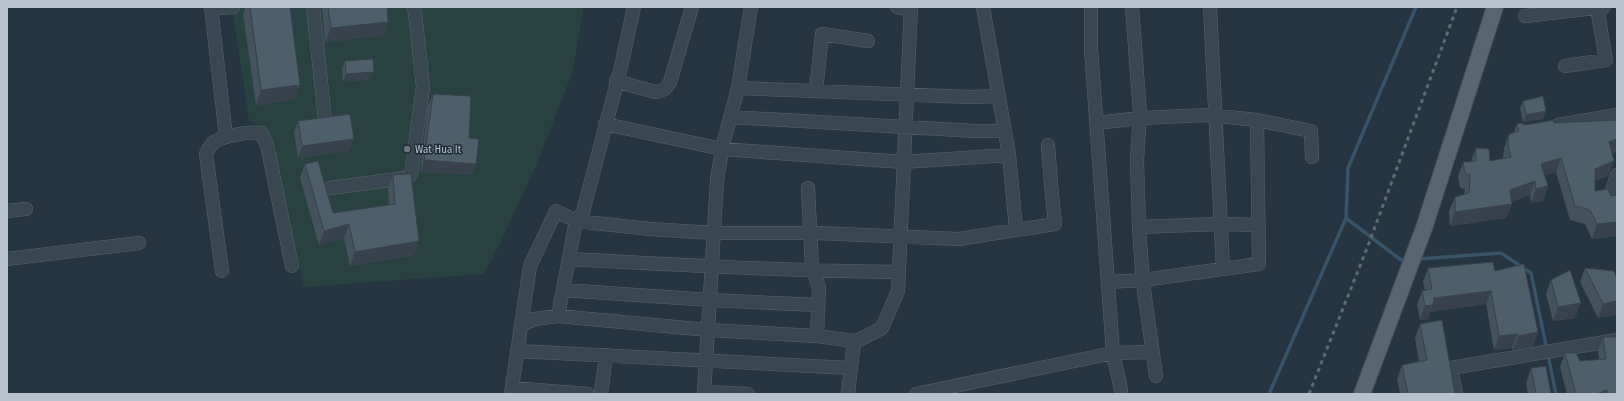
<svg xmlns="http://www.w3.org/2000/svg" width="1624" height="401" font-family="'Fira Sans Condensed',sans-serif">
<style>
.green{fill:#274241}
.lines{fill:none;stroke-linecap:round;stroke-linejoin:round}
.stream{stroke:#385468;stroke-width:3.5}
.minor-casing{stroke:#57646e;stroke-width:14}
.major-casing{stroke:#43505a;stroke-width:18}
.minor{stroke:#394751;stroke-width:13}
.major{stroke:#576671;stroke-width:16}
.rail{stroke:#5b6b78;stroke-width:3;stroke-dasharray:4 4;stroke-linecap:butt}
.wall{fill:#43525d}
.shaded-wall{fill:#37424c}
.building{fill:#4e5f6c;stroke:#37424c}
.worship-dot{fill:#6b7280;stroke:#1e2c36;stroke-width:1.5}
.labels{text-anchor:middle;stroke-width:3;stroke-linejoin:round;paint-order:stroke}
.poi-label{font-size:11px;fill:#b6c1cb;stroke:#1e2c36;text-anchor:start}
</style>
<rect width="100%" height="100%" fill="#253541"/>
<path class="green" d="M232,7H584L572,74L535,168L498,248L484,274L304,287L267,129L249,121Z"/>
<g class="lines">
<path class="stream" d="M1346,218L1401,260H1408
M1418,259L1501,253L1531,273L1556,394
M1269,394L1346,218L1348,168L1416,7"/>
<defs>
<path id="minor" d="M211,7L226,137
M213,7L220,8L233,7
M313,7L325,119
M897,7L911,10
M983,7L1009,155L1016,229
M1091,7V49L1113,353L1121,390
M1132,7L1140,113L1137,160L1139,227L1143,283L1156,376
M1210,7L1223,269
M1525,16L1604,7
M1565,66L1606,60L1597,8
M616,81L655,92C663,91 666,89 670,82L692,7
M738,88L970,97L999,96
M816,91L822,34L868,41
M730,117L975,131H1005
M1097,123L1140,118L1208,115L1257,120L1311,131L1312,157
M605,124L722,149L903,162L1009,155
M1558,125L1617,115
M330,188L398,179L408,177L411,174L423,87L415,12L413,7
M808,188L812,267L819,287L817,336
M1611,194L1617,175
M7,211L26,209
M1139,227L1220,224L1259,225
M7,259L139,243
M569,259C679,265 789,271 899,272
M222,271L206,154C208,150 210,146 213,143C222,136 250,131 261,133L267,145L292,266
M1108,282L1143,280L1259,264L1257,120
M563,290L710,300L818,305
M558,316L708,330L817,336L854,341
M521,326L530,266L556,211L576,221L650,229L715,233H817L959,239L1055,224L1051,184L1048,145
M517,351L851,368
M512,388L588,394
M704,392L748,394
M511,394L521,326L534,319L558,316L576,221L583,212L621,67L634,7
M601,394L606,355
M704,394L717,180L723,144L738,88L751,7
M848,394L854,341L861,339L882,328L898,291L911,7
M916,394L1113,353L1152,352
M1456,394L1451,368L1617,340"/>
<path id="major" d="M1362,394L1424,228L1495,7"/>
</defs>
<use href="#minor" class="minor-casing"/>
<use href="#major" class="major-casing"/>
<use href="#minor" class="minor"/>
<use href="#major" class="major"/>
<path class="rail" d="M1309,394L1369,243L1457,7"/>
</g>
<path class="wall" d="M246,7H290L295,100L256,105L243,13Z
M322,7H387L388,22L383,36L325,42Z
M345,61L371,79L343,82L342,68Z
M433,94L469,138L472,175L420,172L428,106Z
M1523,101L1546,111L1543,119L1523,122L1520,108Z
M1617,120V152L1612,153L1608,176L1595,181V191L1611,196L1617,195V236L1592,239L1585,224L1570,220L1556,172L1544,175L1548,186L1543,201L1531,203L1530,195L1511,202L1512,204L1506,218L1450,226L1449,211L1455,197L1464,195L1465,189L1460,188L1458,176L1463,162L1471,161L1476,148L1490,161L1503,158L1504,148L1509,134L1514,132L1517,124L1526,125Z
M298,121L349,151L298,158L294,132Z
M305,164L333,213L389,205L388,188L393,175L419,241L414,255L350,266L344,238L319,245L300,178Z
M1428,268L1495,271L1538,332L1533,346L1513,350L1512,348L1494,350L1486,304L1430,312L1428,319L1420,320L1417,305L1422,291L1425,290L1423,282Z
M1585,268L1617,279L1598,318L1580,282Z
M1551,280L1575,318L1553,321L1546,294Z
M1420,324L1455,394H1400L1397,379L1402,365L1419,362L1415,338Z
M1603,337L1617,394H1567L1560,367L1565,353L1580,361L1599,360L1598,351Z
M1531,368L1551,394H1528L1526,383Z"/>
<path class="shaded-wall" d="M388,22L383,36L325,42L331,28Z
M374,72L371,79L343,82L346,74Z
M300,85L295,100L256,105L261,90Z
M1546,111L1543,119L1523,122L1526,115Z
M354,139L349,151L298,158L302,146Z
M1617,139V152L1604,156L1609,142Z
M1561,158L1556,172L1536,178L1541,164Z
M424,160L476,164L472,175L420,172Z
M1614,161L1608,176L1589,184L1595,169Z
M1535,181L1530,195L1505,204L1510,190Z
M1548,186L1543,201L1531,203L1536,189Z
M1512,204L1506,218L1450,226L1455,212Z
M1617,222V236L1592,239L1597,224Z
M349,224L344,238L319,245L324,231Z
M419,241L414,255L350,266L355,252Z
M1491,291L1486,304L1430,312L1428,319L1420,320L1425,306L1434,298Z
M1617,301V315L1598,318L1603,304Z
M1581,303L1575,318L1553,321L1558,307Z
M1538,332L1533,346L1513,350L1518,336Z
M1517,334L1512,348L1494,350L1499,336Z
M1607,390L1605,394H1596Z"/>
<path class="building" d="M250,7H290L300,85L261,90Z
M328,7H387L388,22L331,28Z
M373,59L374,72L346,74L345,61Z
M433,94L471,96L469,138L479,139L476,164L424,160Z
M1543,96L1546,111L1526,115L1523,101Z
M350,114L354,139L302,146L298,121Z
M1553,120L1554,123L1617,120V139L1609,142L1614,161L1595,169V191L1608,189L1611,196L1617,195V222L1597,224L1590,210L1575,206L1561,158L1541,164L1548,186L1536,189L1535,181L1510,190L1512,204L1455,212V197L1469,193L1470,175L1465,174L1463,162L1476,161V148L1489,149L1490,161L1511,157L1508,145L1509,134L1519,131L1517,124L1520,123L1526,125Z
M318,161L333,213L395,204L393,175L411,174L419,241L355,252L349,224L324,231L305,164Z
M1493,262L1495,271L1524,264L1538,332L1518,336L1517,334L1499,336L1491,291L1434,298L1433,305L1425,306L1422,291L1432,289L1428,268Z
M1585,268L1614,271L1617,279V301L1603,304Z
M1570,270L1581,303L1558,307L1551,280Z
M1442,320L1455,394H1408L1402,365L1427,360L1420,324Z
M1603,337H1617V394H1609L1607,390L1596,394H1576L1565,353H1576L1580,361L1606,359Z
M1546,366L1551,394H1536L1531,368Z"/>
<circle class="worship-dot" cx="407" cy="149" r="4"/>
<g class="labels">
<g class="poi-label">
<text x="415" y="153">Wat Hua It</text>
</g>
</g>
<rect width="1624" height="401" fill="none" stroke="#b6c1cb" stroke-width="16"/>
</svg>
